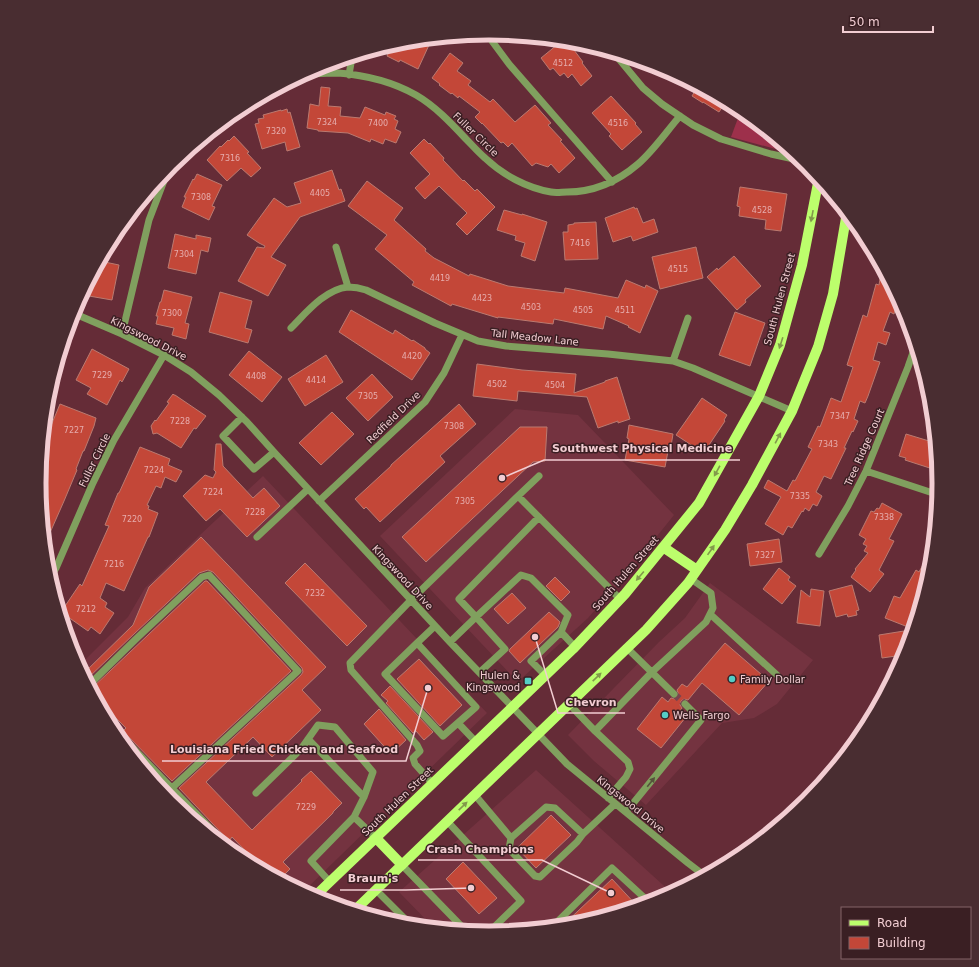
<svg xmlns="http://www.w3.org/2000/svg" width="979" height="967" font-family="'DejaVu Sans',sans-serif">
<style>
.built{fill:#743340}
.green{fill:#9d304b}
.building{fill:#c34738;stroke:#bb7a70}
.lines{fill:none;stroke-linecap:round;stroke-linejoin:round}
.minor-tunnel{stroke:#7a444e;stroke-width:7;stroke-dasharray:7 3.5;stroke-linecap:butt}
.minor{stroke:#80a05e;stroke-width:7}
.major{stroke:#bcfe6c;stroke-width:10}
.oneway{fill:#829a4b}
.oneway2{fill:#56533b}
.poi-dot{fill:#54cdc6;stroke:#3a1f23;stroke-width:1.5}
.labels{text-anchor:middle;stroke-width:3;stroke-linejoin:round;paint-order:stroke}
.number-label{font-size:8px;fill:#e6acac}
.street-label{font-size:10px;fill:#f2cdd2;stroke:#3a1f23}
.poi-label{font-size:10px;fill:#f2cdd2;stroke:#3a1f23;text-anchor:start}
.rim{fill:none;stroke:#f2cdd2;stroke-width:5}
.leader{fill:none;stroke:#f2cdd2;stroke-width:1.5}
.callout-dot{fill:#f2cdd2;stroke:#3a1f23;stroke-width:1.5}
.callout-label{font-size:11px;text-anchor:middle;font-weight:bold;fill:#f2cdd2;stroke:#3a1f23;stroke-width:3;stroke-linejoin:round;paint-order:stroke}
</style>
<rect width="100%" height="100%" fill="#652c37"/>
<path class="built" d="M515,409L578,415L674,515L629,571L588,618L522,678L513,677L380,536Z
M263,476L487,713L303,892L239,858L171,802L115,734L79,666L128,617L145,588L200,535Z
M710,583L813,660L777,704L754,718L722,723L646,805L594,761L568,735L659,642L685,618Z
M536,770L673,894L662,900L577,925L489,934L434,928L399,892Z"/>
<path class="green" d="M741,110L794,154L731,137Z"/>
<path class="building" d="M419,40L429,45L418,69L400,60L399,62L387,56L388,54L378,49L402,42Z
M563,40H565L570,46H571L583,62L582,63L592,76L581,86L572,74L568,78L564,73L560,76L553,68L550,70L541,58Z
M450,53L463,63L457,71L471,81L468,85L490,102L493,99L515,122L535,105L551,123L548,125L562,140L560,141L575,158L559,173L551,164L548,167L536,163L532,166L512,143L508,147L503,142L501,143L482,123V124L475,117L480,112L459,96L458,98L452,93L451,94L439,85L440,84L432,78Z
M698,86L726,101L719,112L703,102V103L692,96Z
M321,87L330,88L328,106L341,107L340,116L360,118L365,107L385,115L386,112L396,116L394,119L398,121L395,129L401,132L396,143L385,139L383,144L371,139L370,142L348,133L318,131V130L307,128L310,104L319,106Z
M611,96L636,123L635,124L642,132L622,150L609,136L611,134L592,113Z
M287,109L288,113L290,112L300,147L287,151L285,142L262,149L255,124L259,123L258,119L264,118L263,115L281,110V111Z
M234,136L249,152L247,153L261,168L251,177L241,168L227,181L207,160L220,146L221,147L228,140L229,141Z
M424,139L429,144L430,143L444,158L443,160L463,181L464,180L475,191L477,189L495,207L467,235L456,224L467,213L439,186L425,199L415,188L430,174L410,153Z
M332,170L339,190L341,189L345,201L300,217L271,257L286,265L268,296L238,281L257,247L264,248L265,246L259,243L247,235L274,198L287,207L301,203L294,183Z
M197,174L222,185L212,206L215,207L209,220L182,207L186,197H184L193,179L194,180Z
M367,181L403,208L394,220L426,249L425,251L434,258L469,276L470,274L508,286L564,293L565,288L618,298L626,280L645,288L646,285L658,291L640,333L628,327L629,326L606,316L603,329L554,319L553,324L498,317V318L452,304L451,306L412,285L414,282L375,249L387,235L348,206Z
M740,187L787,194L781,231L765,229L766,220L739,216L740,207L737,206Z
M634,207L635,209L637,208L643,223L654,219L658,232L633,241L631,236L613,242L605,218Z
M504,210L522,215V214L547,222L535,261L521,256L525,243L515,240L516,236L497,230Z
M596,222L598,259L565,260L563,232H568V225L574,224V223Z
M175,234L196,239V235L211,238L208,252L201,250L196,274L168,268Z
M696,247L703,278L660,289L652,257Z
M734,256L761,286L745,300L746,302L737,310L707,277L717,268L718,270Z
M100,261L119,265L112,300L89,296V295L83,294Z
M882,267L900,300L898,307L896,306L894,314L890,312L883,331L890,333L886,345L878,342L873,360L880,362L868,396L865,403L860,401L854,419L858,421L853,432L852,431L844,448H846L831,479L824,476L816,492L822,496L817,506L813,504L809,511L805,508L803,512L802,511L792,528L788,526L783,535L765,524L781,497L764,488L768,480L787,491L793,480L795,481L812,449L808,447L818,426L820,427L831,398L841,402L853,367L847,365L863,315L867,317L876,284L879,285Z
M164,290L192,297L185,323L189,324L186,339L172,335L174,328L156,324L158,316H156L160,302H161Z
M220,292L252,301L245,328L252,330L248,343L209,332Z
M351,310L393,334L395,330L412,341L413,340L425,348V349L430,353L412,380L339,332Z
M735,312L765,323L750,366L719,355Z
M92,349L129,369L122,382L120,380L107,405L87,394L91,388L76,380Z
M249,351L282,377L262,402L229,375Z
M326,355L343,382L305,406L288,379Z
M477,364L522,370L576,374L574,393L605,382V381L617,377L630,419L618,423V421L598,428L587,397L518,391L517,401L473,396Z
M372,374L393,397L368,421L346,398Z
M173,394L174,395H175L206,416L196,429L194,428L181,448L157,433L153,434L151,426L155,420L156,421L169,403L167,402Z
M702,398L727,415L724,420L725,421L707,448L706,447L702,452L676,435Z
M60,404L96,418L94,426L84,451H83L76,469L77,470L64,501L45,544L39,483L43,445Z
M459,404L476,424L440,456L445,462L380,522L366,507L364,509L355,499L391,466V465L401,456Z
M332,412L354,434L321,465L299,443Z
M629,425L673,434L671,446H669L665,467L625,460L629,439L627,438Z
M520,427H547L545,461L533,462L426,562L402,537Z
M906,434L929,441L928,443L936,445L939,471L905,460L906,458L899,456Z
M216,444H221L223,466L253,498L264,488L280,506L247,537L220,509L206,521L183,496L205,475L213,478L216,472L214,470Z
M140,447L170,459L168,465L182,471L176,482L165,477L161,488L156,486L147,505L149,506L148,509L158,513L149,537H148L124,591L106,583L100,598L107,603L105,607L114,613L100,634L91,627L88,631L61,612L80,584L82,586L109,526L105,525L118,493H119Z
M882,503L902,514L889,539L894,541L879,570L884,574L870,592L851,577L856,570L855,569L868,553L864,551L867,546L863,544L866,539L859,535L871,511L874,512L877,508L879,509Z
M201,537L326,667L302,690L321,710L272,757L253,737L206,782L252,830L302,781L301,780L311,771L342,803L333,812V813L283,862L290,869L279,880L266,872L232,837L229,841L179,788L301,675L303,672L302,668L213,572L208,570L199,573L135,633L86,680L83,674L133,625L149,587Z
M779,539L782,562L750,566L747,544Z
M934,544L931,572L923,600H921L913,619L912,618L908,627L885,618L894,596L900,598L916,570L919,572Z
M305,563L367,626L347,646L285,583Z
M779,568L790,577L788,580L796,586L782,604L763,589Z
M555,577L570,592L561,601L546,586Z
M205,581H207L291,671L172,781L123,731L126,728L96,698L91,689Z
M852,585L859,610L856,611L857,615L848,617L847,614L836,617L829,591Z
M811,589L824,591L820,626L797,623L801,590L810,597Z
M512,593L526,608L508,624L494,609Z
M549,612L560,622L558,627L520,663L509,651L510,649Z
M904,631L905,645H901L903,655L882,658L879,635Z
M725,643L769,681L739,715L702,683L688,700L684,699L681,701L680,705L682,708L679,712L686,717L661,748L637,729L662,697L668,702L671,698L675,699L677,698L679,695L677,690L682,684L687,687Z
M419,659L462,705L440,726L397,679Z
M390,686L433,732L424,740L416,731L413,733L386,703L388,701L381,695Z
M379,709L406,740L391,754L364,724Z
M129,751L205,830L171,802Z
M551,815L571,835L536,868L517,848Z
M463,862L497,898L479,914L446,879Z
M612,879L638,907L577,925L561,927Z"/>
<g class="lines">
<path class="minor-tunnel" d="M674,694L685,704"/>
<path class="minor" d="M486,33L509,64L612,182
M614,53L643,88L662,104L693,125L721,139L771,154L803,161
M304,74C315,74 327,73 338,73C364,75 393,82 416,95C435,106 451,123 466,139C472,145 478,152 485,158C503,175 527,188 551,192C556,193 562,192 567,192C595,192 617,182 638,164C654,150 666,132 680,116
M349,75L352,57
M336,247L348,287
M73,313L122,334L164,355L191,372L219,395L247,422L274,452L450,642L567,764L688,863L705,876
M291,328C305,314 325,289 348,287C354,287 360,288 366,290L435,323L478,341L506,346L608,354L673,361L693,368L792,411
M122,334L149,220L167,173L172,164
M673,361L688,318
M242,417L223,436L254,469L274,452
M866,471L939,495
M518,496L539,476
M319,501L425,402L444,373L462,335
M539,517L459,599L476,617L521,575L531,578L568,615L561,632
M257,537L308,489
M819,554L848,506L866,471L908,367L916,344
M50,578L56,568L92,485L114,440L164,355
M710,614L777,675
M450,642L476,617L505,649L480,672
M417,643L476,707L443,736L385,674Z
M417,643L435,626
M627,648L674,694
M545,675L531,661L561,632L575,647
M89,685L138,637L202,577L209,575L298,671L172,788
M569,704L595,731L652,672L706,622L713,608L711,593L691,579
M458,723L476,742
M110,724L239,858
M595,731L628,762L630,769L626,777L608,798
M308,739L364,797
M432,783L415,764L413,758L420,751L417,745L351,670L350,663L411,600L518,496L620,599
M256,793L301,749L318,725L335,727L373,772L364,797L354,817L376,838
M475,795L511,838L509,849L535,876L540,877L577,842L583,834L615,804
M626,812L701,720L685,704
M447,821L521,901L487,934
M511,838L546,807L555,808L583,834
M402,865L467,932
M330,882L311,861L354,817
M376,890L412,926
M551,928L612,868L650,903"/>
<path class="major" d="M663,547L697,570
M376,838L402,865
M313,898L573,649L625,594L699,503L759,396L780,345L802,265L819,178
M354,911L646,630L688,583L725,530L752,485L792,411L818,347L833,294L847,212"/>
</g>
<defs><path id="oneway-solid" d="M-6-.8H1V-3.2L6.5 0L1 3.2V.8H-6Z"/></defs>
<g class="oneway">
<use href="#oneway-solid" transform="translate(812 216) rotate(101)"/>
<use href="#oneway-solid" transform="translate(781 343) rotate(108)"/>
<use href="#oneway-solid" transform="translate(778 438) rotate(-62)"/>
<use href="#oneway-solid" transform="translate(717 471) rotate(119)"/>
<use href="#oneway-solid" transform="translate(711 550) rotate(-55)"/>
<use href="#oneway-solid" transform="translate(640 576) rotate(130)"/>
<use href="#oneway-solid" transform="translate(597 677) rotate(-44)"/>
<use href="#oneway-solid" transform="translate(463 806) rotate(-44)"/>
</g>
<use class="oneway2" href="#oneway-solid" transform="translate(651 782) rotate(-51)"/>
<g class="poi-dot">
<circle cx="732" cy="679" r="4"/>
<rect x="524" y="677" width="8" height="8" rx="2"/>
<circle cx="665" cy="715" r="4"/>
</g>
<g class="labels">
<g class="number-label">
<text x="563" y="66">4512</text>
<text x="327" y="125">7324</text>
<text x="378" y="126">7400</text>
<text x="618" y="126">4516</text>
<text x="276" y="134">7320</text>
<text x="230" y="161">7316</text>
<text x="320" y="196">4405</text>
<text x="201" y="200">7308</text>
<text x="762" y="213">4528</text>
<text x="580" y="246">7416</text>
<text x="184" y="257">7304</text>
<text x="678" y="272">4515</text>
<text x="440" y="281">4419</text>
<text x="482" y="301">4423</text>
<text x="531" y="310">4503</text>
<text x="583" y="313">4505</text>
<text x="625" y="313">4511</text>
<text x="172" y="316">7300</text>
<text x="412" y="359">4420</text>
<text x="102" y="378">7229</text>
<text x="256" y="379">4408</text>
<text x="316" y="383">4414</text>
<text x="497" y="387">4502</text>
<text x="555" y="388">4504</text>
<text x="368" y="399">7305</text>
<text x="840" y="419">7347</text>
<text x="180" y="424">7228</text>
<text x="454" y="429">7308</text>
<text x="74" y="433">7227</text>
<text x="828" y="447">7343</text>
<text x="154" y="473">7224</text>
<text x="213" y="495">7224</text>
<text x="800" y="499">7335</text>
<text x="465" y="504">7305</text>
<text x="255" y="515">7228</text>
<text x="884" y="520">7338</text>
<text x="132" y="522">7220</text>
<text x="765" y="558">7327</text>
<text x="114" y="567">7216</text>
<text x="315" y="596">7232</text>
<text x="86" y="612">7212</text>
<text x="306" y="810">7229</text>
</g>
<g class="street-label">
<text transform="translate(476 134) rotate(44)" y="4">Fuller Circle</text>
<text transform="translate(779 299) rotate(-75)" y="4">South Hulen Street</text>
<text transform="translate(535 337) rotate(6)" y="4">Tall Meadow Lane</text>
<text transform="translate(149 338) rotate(27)" y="4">Kingswood Drive</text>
<text transform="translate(393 417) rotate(-44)" y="4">Redfield Drive</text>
<text transform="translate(864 447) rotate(-66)" y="4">Tree Ridge Court</text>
<text transform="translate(94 460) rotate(-64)" y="4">Fuller Circle</text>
<text transform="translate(625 573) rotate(-49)" y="4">South Hulen Street</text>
<text transform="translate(403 577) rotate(47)" y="4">Kingswood Drive</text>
<text transform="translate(397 801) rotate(-44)" y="4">South Hulen Street</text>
<text transform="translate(631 804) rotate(39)" y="4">Kingswood Drive</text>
</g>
<g class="poi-label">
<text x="520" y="679" text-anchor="end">Hulen &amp;<tspan x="520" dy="12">Kingswood</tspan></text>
<text x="740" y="683">Family Dollar</text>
<text x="673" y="719">Wells Fargo</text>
</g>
</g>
<path d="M0 0H979V967H0ZM46 483a443 443 0 1 1 886 0a443 443 0 1 1-886 0Z" fill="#492d31" fill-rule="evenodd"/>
<path class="rim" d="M46 483a443 443 0 1 1 886 0a443 443 0 1 1-886 0Z"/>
<path class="leader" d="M502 478L544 460H740M535 637L558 713H625M428 688L406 761H162M611 893L542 860H418M471 888L406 890H340"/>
<g class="callout-dot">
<circle cx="502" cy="478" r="4"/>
<circle cx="535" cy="637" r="4"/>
<circle cx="428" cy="688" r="4"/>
<circle cx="611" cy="893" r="4"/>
<circle cx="471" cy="888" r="4"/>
</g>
<g class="callout-label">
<text x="642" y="452">Southwest Physical Medicine</text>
<text x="591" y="706">Chevron</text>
<text x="284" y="753">Louisiana Fried Chicken and Seafood</text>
<text x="480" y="853">Crash Champions</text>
<text x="373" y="882">Braum's</text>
</g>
<rect x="841" y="907" width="130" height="52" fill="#3a1f23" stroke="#846569"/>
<rect x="849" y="920" width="20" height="6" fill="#bcfe6c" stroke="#846569"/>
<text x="877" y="927" font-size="12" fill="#f2cdd2">Road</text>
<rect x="849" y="937" width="20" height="12" fill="#c34738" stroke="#846569"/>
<text x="877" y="947" font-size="12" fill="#f2cdd2">Building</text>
<path d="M843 26v6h90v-6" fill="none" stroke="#f2cdd2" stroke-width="2"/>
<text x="849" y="26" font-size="12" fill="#f2cdd2" stroke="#3a1f23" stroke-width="3" paint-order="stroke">50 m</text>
</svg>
